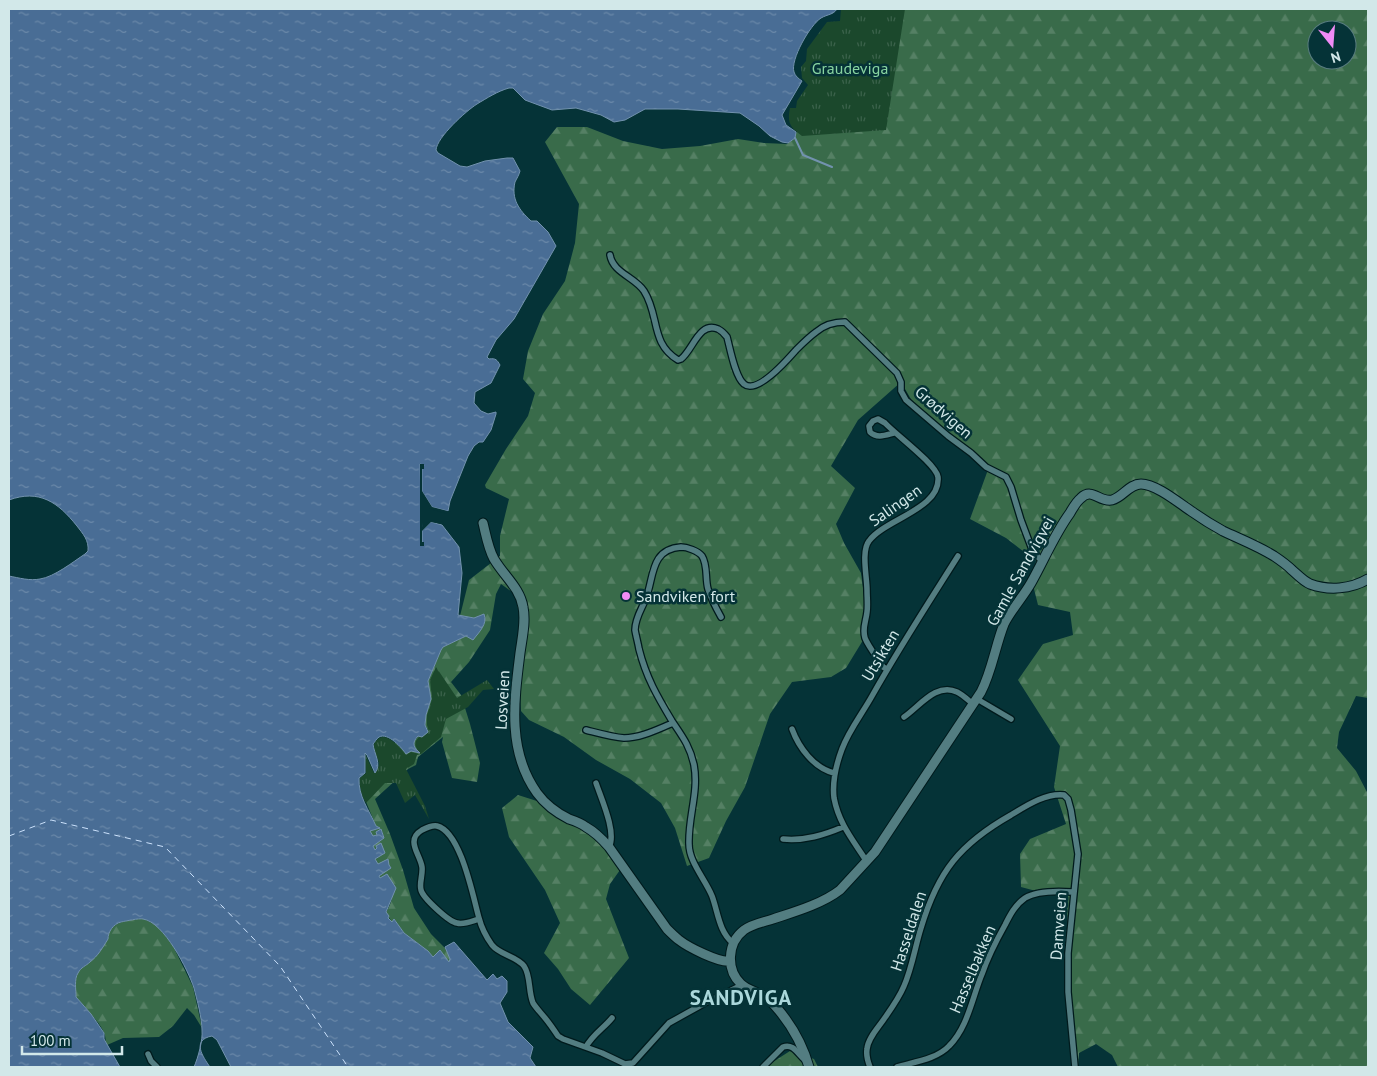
<svg xmlns="http://www.w3.org/2000/svg" width="1377" height="1076" font-family="'PT Sans',sans-serif">
<style>
.forest{fill:url(#forest-firs);fill-rule:evenodd}
.park{fill:url(#park-tufts)}
.water{fill:url(#water-ripples);stroke:#7292ae}
.pier{fill:#053337}
.lines{fill:none;stroke-linecap:round;stroke-linejoin:round}
.stream{stroke:#7292ae;stroke-width:2}
.ferry{stroke:#cce2fc;stroke-width:1;stroke-dasharray:6 5;stroke-linecap:butt}
.street-casing{stroke:#001a1c;stroke-width:8}
.secondary-casing{stroke:#001a1c;stroke-width:11}
.street{stroke:#537d81;stroke-width:5.5}
.secondary{stroke:#537d81;stroke-width:9}
.poi-dot{fill:#f08bf6;stroke:#053337;stroke-width:2}
.labels{text-anchor:middle;stroke-width:5;stroke-linejoin:round;paint-order:stroke}
.park-label{font-size:16px;fill:#88d4a1;stroke:#053337}
.street-label{font-size:16px;fill:#d2e8e9;stroke:#053337}
.poi-label{font-size:16px;fill:#d2e8e9;stroke:#053337;text-anchor:start}
.district-label{font-size:21px;font-weight:bold;letter-spacing:1px;fill:#abd8db;stroke:#053337}
</style>
<defs>
<pattern id="forest-firs" width="22" height="20" patternUnits="userSpaceOnUse" patternTransform="scale(1.25)"><rect width="22" height="20" fill="#396b4a"/><path d="M5 1l3.5 6h-7zM16 11l3.5 6h-7z" fill="#558064"/></pattern>
<pattern id="park-tufts" width="24" height="20" patternUnits="userSpaceOnUse" patternTransform="scale(1.25)"><rect width="24" height="20" fill="#1b482c"/><path d="M3 7l-1-3M5 7V3M7 7l1-3M15 17l-1-3M17 17v-4M19 17l1-3" fill="none" stroke="#3b624b"/></pattern>
<pattern id="water-ripples" width="26" height="14" patternUnits="userSpaceOnUse" patternTransform="scale(1.25)"><rect width="26" height="14" fill="#496d95"/><path d="M2 4q2-2 4 0t4 0M15 11q2-2 4 0t4 0" fill="none" stroke="#6b89a9"/></pattern>
</defs>
<rect width="100%" height="100%" fill="#053337"/>
<path class="forest" d="M845,9H1368V698L1356,696L1339,732L1337,748L1356,771L1368,794V1067H1118L1112,1055L1096,1044L1079,1053L1078,1067H1076L1072,1050L1069,933L1065,894L1036,891L1021,887L1020,854L1030,839L1066,824L1054,787L1060,746L1018,680L1043,644L1073,635L1070,612L1038,605L1033,585L1036,561L1006,538L970,519L989,467L912,401L901,382L858,420L831,466L855,488L836,524L844,543L861,573L866,610L863,627L868,632L846,668L831,677L792,682L770,714L745,787L726,821L709,858L687,866L675,828L661,803L630,779L596,760L564,737L529,720L521,711L519,672L523,633L515,594L501,584L496,594L490,630L469,662L451,682L461,695L470,724L480,763L477,782L452,778L442,742L443,737L418,757L416,765L408,769L375,799L390,834L403,870L414,908L431,934L445,948L451,959L449,962L433,957L428,951L404,933L395,920L392,922L386,913C398,890 390,894 379,875L391,867L378,865L375,859L385,853L377,848L375,850L373,846L384,838L382,831L373,837L370,831L379,828L376,826L362,792L385,766L395,742L406,754L411,751L419,753C407,742 418,736 428,730L425,725L426,715L431,699L428,681L441,650L443,647L466,636L474,618L460,616L469,580L500,556V536L509,499L486,488L485,485L506,449L528,416L535,393L523,379L528,351L543,314L565,281L575,243L579,204L545,142L557,127H587L623,141L662,149L700,146L738,139L764,143L787,144L795,138L796,133L803,125ZM1317,30H1347V60H1317Z
M518,795L540,802L599,838L620,870L610,884L606,899L629,958L590,1005L571,989L558,969L544,953L560,923L545,890L509,837L502,808Z
M143,918L159,927L173,946L193,987L202,1028L194,1015L187,1008L173,1026L159,1037L123,1038L107,1045C105,1040 106,1037 104,1033C102,1025 82,1004 76,997C76,986 73,971 85,966L108,939C109,920 129,921 143,918Z
M790,1051L814,1059L818,1067H765Z"/>
<path class="park" d="M841,9H905L886,130L802,136C790,127 787,123 790,108H796L797,101L808,85L802,78L801,67L806,61L807,49L827,22L840,21Z
M436,667L457,698L487,680L494,689L483,690L468,707L446,719L441,737L421,754L417,755L414,764L406,769L425,806L429,819L415,795L405,803L396,783H385L366,803C361,795 359,787 360,778L366,773L365,754L374,773C377,770 379,767 379,763C378,757 374,753 374,747C374,743 374,743 377,740C386,730 400,748 406,755L411,752L420,754C416,747 412,744 419,737H422L429,732L427,725V715L432,699L430,680Z"/>
<path class="water" d="M9,9H837C833,15 828,14 821,18C810,25 790,60 794,72C795,76 799,79 802,81L782,115L786,125L796,132L795,138L788,143L782,142L770,136L759,126L740,113L678,109H645L625,120L614,122L601,115L576,108L552,110L525,100L513,88H509C498,91 487,98 477,104C466,111 437,137 436,150L438,153L460,166L467,167L485,161L507,158H513L520,171C519,175 517,178 515,182C511,199 519,210 531,221H537L548,232L556,246L514,319L496,340L487,357L489,359C496,358 497,360 500,365L491,383L475,392L474,403L481,411L488,414L496,412V414L491,430L483,442H479L474,446L468,456L450,501L448,511L432,507L422,491V469L424,465L420,464L422,542V531L431,522L442,525L459,547L462,573L458,615L474,618L484,614C488,624 479,632 473,640L466,636L443,647L441,650L428,681L431,699L426,715L425,725L428,732L422,737L418,736C411,743 414,748 420,753L411,751L406,754C402,748 388,732 379,737C376,739 375,742 373,744C374,754 382,764 375,773L367,755L365,753V773L359,778C358,796 369,810 376,826L380,828L370,831L373,836L377,835L376,832L381,829L384,838L373,846L375,850L377,848L376,846L381,843L385,853L375,859L378,864L388,859L389,865L391,868L379,876L380,878L387,874L396,888L386,912L389,916L388,918L392,922L394,919L404,933L428,951L433,957L440,950L449,962L450,959L445,947L454,942L487,980L493,974L497,979L502,976L507,981V992L500,1003L508,1022L533,1047L530,1058L536,1067H231L217,1040L212,1036C191,1040 203,1057 210,1067H194C198,1058 203,1040 202,1030C202,1018 197,1000 194,988C188,970 164,922 143,919C139,918 126,921 121,922C113,924 108,932 108,939C103,947 98,956 90,962C86,966 81,967 78,973C74,979 76,990 76,997L91,1014L104,1033V1039L120,1067H9V576C19,578 30,581 40,579C54,577 73,562 85,554L88,551C89,540 83,534 77,526C58,502 39,489 9,500Z"/>
<path class="pier" d="M420,464H424V469H422V491L432,507L451,512L448,514L430,509L422,496V527L430,520L443,522L446,525L431,522L422,531V542H424V546H420Z"/>
<g class="lines">
<path class="stream" d="M795,138L803,155L832,167"/>
<path class="ferry" d="M9,836L51,820L165,847L280,966L348,1067"/>
<defs>
<path id="street" d="M610,255C613,273 635,277 644,291C660,316 650,343 678,360L681,359C693,350 699,321 718,329C722,331 724,333 727,337C730,348 735,377 744,384C757,395 788,359 796,350C802,344 809,337 816,332C824,325 835,322 845,322L897,373L901,382V391L906,400L948,436L971,453L986,467L1006,477L1011,487L1021,520L1033,552L1042,561
M721,617C716,608 711,599 708,589C705,579 708,565 702,556C698,551 687,547 681,547C650,549 654,578 646,598C642,609 635,618 635,630C636,636 638,643 639,649C646,677 657,696 672,721C682,736 690,746 694,765C699,792 688,817 689,844C689,862 705,879 712,896C718,912 719,932 733,943
M887,669L883,667C878,658 869,648 865,638C862,628 866,622 867,612C868,605 867,597 867,590C867,577 861,551 869,541C885,519 941,509 938,477C936,464 896,435 885,423L878,419L873,421L869,426L870,432C877,439 886,435 894,433
M977,699L1011,719
M904,717C919,707 936,682 957,692C963,695 968,700 973,704
M792,729C799,748 814,768 834,773
M586,730C598,733 612,737 624,738C641,738 658,729 673,723
M596,783C601,798 617,833 609,847
M783,839C805,841 824,835 843,827
M867,862C853,840 839,824 834,798C832,781 836,765 842,749C849,730 862,714 872,696C899,648 929,602 958,556
M479,919C472,921 464,925 457,923C449,922 423,898 421,890C419,883 423,875 422,867C420,854 405,840 422,830C426,828 433,825 437,826C461,832 473,897 479,918C481,926 487,938 492,945C500,955 516,956 524,966C531,976 528,991 533,1003C536,1008 541,1013 545,1018C550,1024 554,1030 558,1036L563,1039L602,1053L625,1064L633,1063L669,1023L705,1003L742,985
M586,1047C592,1035 604,1028 612,1018
M148,1054L151,1061L157,1067
M763,1067L783,1047C794,1043 798,1055 806,1061
M870,1067C868,1062 866,1055 867,1049C868,1038 878,1028 884,1019C891,1009 899,998 904,986C912,968 915,947 921,928C938,871 960,844 1011,815C1026,806 1045,793 1064,795L1068,799L1071,810L1078,854L1068,953V992L1075,1067
M897,1067C914,1062 937,1059 949,1046C968,1027 972,998 982,974C988,957 996,941 1005,925C1010,915 1015,905 1025,898C1038,890 1059,891 1073,892"/>
<path id="secondary" d="M483,523C486,535 488,548 494,559C504,576 520,588 523,607C526,622 522,638 520,653C514,701 507,751 537,793C545,804 557,813 569,819C575,821 581,823 586,827C595,832 602,839 609,847L667,929C671,933 675,937 679,940C688,947 719,963 730,961
M809,1067C803,1046 791,1024 776,1007C772,1003 767,997 762,995C755,991 747,990 741,984C726,970 727,943 744,930C752,924 764,922 773,919C794,912 822,904 840,890L875,852L981,692C992,671 995,647 1004,624C1011,610 1023,597 1031,583C1044,560 1054,535 1070,513C1073,508 1076,502 1081,498C1092,487 1100,503 1112,500C1123,497 1129,484 1141,484C1156,484 1179,503 1191,511C1201,518 1212,525 1223,531C1240,539 1258,546 1274,556C1280,560 1287,565 1292,570C1298,575 1303,581 1310,584C1329,591 1351,589 1368,579"/>
</defs>
<use href="#street" class="street-casing"/>
<use href="#secondary" class="secondary-casing"/>
<use href="#street" class="street"/>
<use href="#secondary" class="secondary"/>
</g>
<circle class="poi-dot" cx="626" cy="596" r="5"/>
<g class="labels">
<g class="park-label">
<text x="850" y="74">Graudeviga</text>
</g>
<g class="street-label">
<text transform="translate(944 412) rotate(41)" y="6">Grødvigen</text>
<text transform="translate(895 505) rotate(-35)" y="6">Salingen</text>
<text transform="translate(1020 571) rotate(-61)" y="6">Gamle Sandvigvei</text>
<text transform="translate(880 655) rotate(-59)" y="6">Utsikten</text>
<text transform="translate(502 700) rotate(-87)" y="6">Losveien</text>
<text transform="translate(1058 926) rotate(-86)" y="6">Damveien</text>
<text transform="translate(908 931) rotate(-72)" y="6">Hasseldalen</text>
<text transform="translate(972 969) rotate(-67)" y="6">Hasselbakken</text>
</g>
<g class="poi-label">
<text x="636" y="602">Sandviken fort</text>
</g>
<g class="district-label">
<text x="741" y="1005">SANDVIGA</text>
</g>
</g>
<rect width="1377" height="1076" fill="none" stroke="#d2e8e9" stroke-width="20"/>
<g transform="translate(1332 45) rotate(163)"><circle r="24" fill="#053337" stroke="#577b7e"/>
<path d="M0-4L9 19L0 12L-9 19Z" fill="#f08bf6"/>
<text y="-8" font-size="14" font-weight="bold" text-anchor="middle" fill="#d2e8e9">N</text>
</g>
<path d="M22 1046v8h100v-8" fill="none" stroke="#d2e8e9" stroke-width="2.5"/>
<text x="30" y="1046" font-size="15" fill="#d2e8e9" stroke="#053337" stroke-width="4" paint-order="stroke">100 m</text>
</svg>
